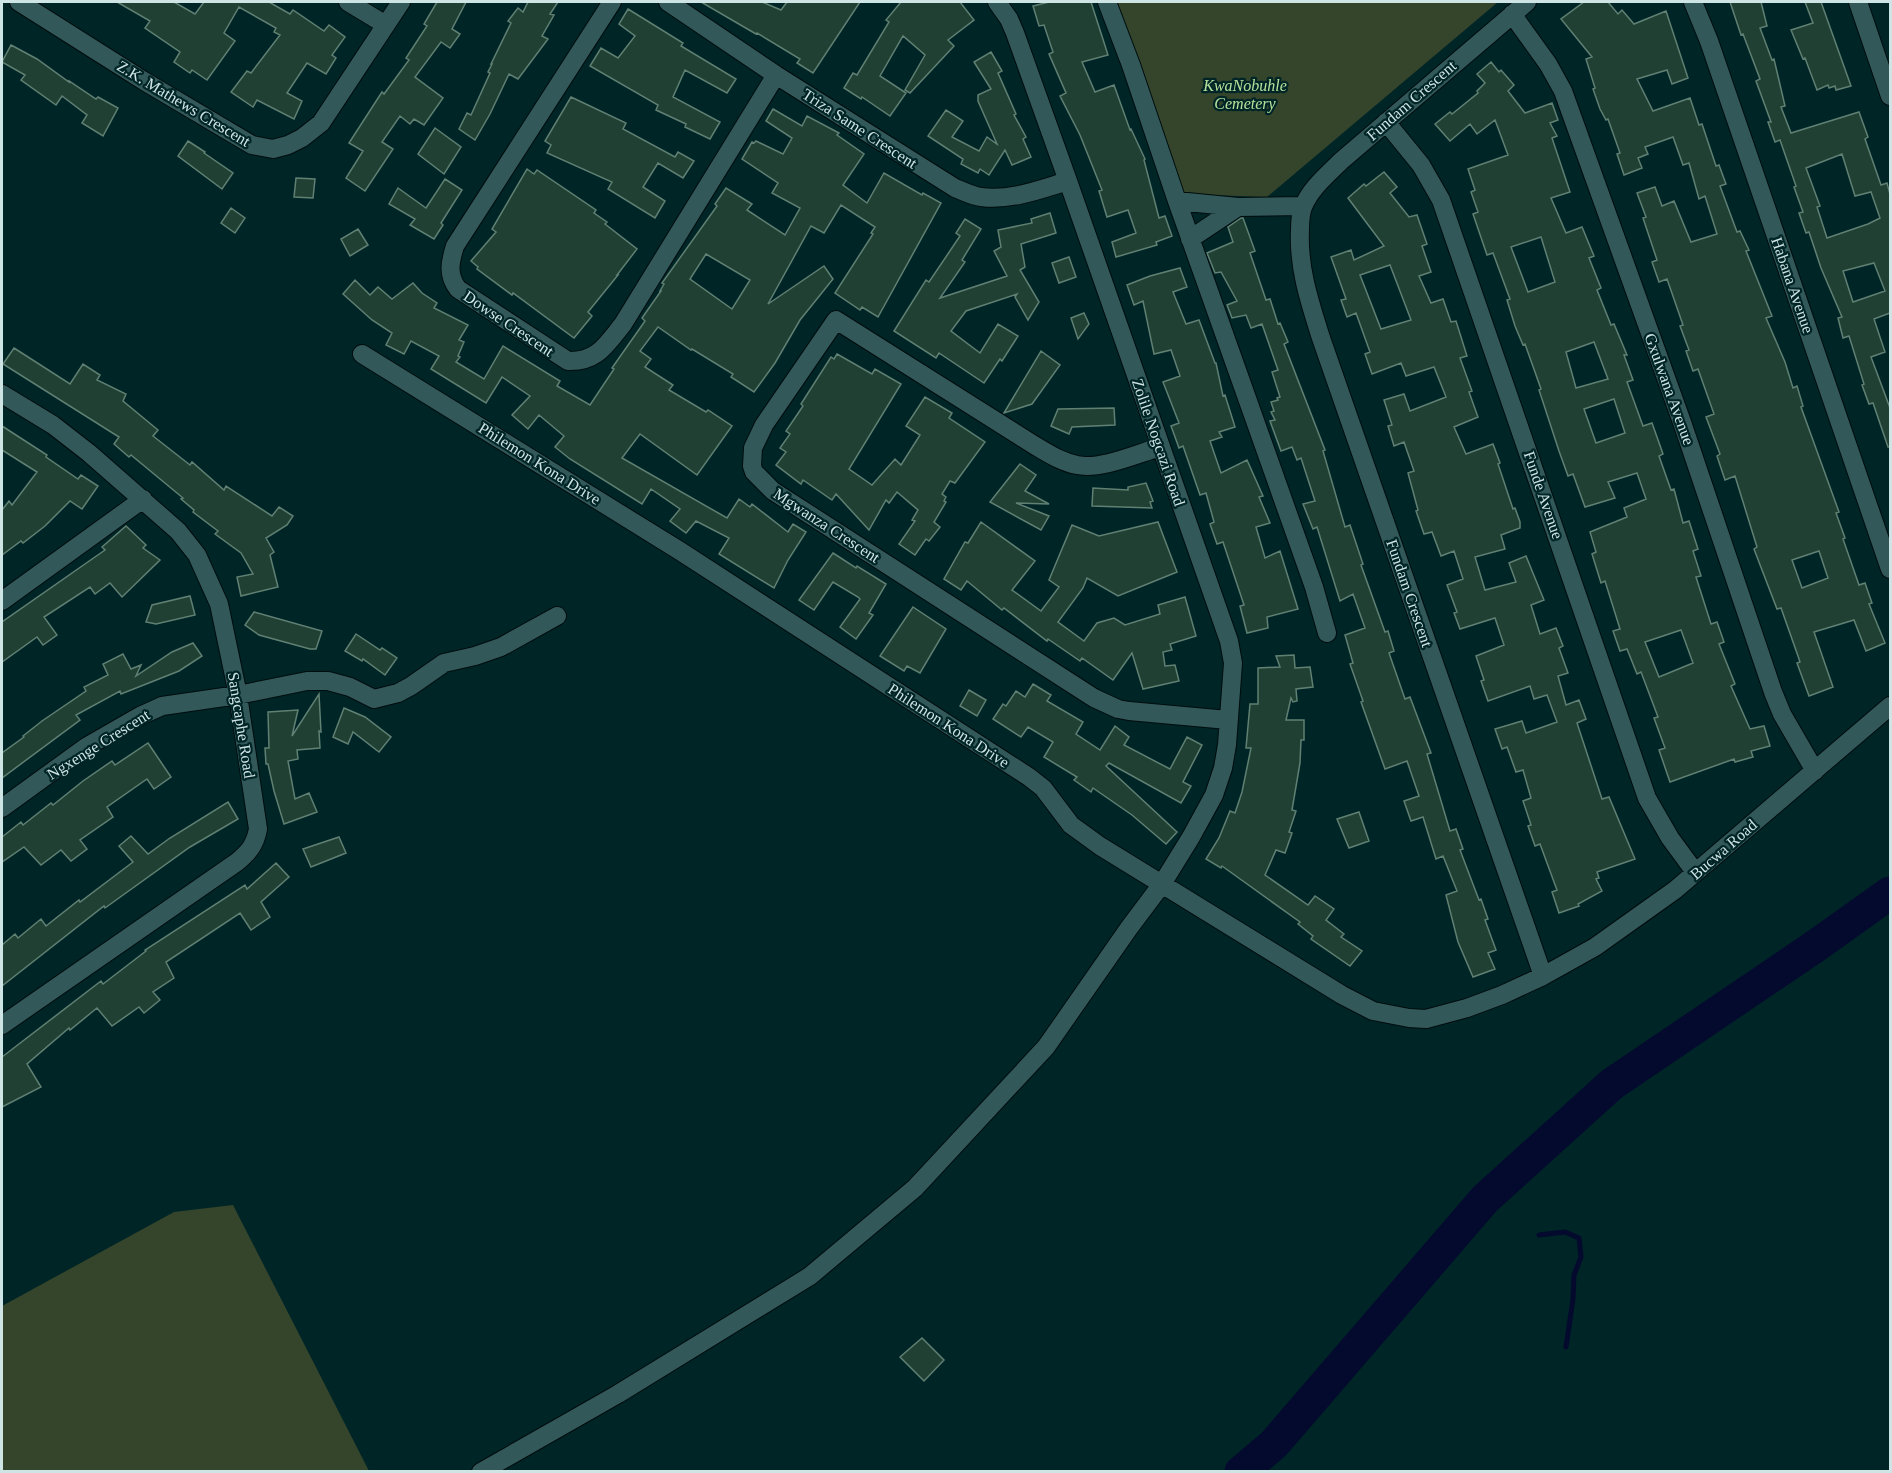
<svg xmlns="http://www.w3.org/2000/svg" width="1892" height="1473" font-family="Georgia,serif">
<style>
.green{fill:#35452b}
.lines{fill:none;stroke-linecap:round;stroke-linejoin:round}
.stream{stroke:#04092e;stroke-width:5}
.river{stroke:#04092e;stroke-width:33}
.building{fill:#204034;stroke:#5f8072;stroke-width:1.5;fill-rule:evenodd}
.street-casing{stroke:#000c0d;stroke-width:20}
.street{stroke:#32585a;stroke-width:18}
.labels{text-anchor:middle;stroke-width:4.5;stroke-linejoin:round;paint-order:stroke}
.park-label{font-size:16px;font-style:italic;fill:#b7e19b;stroke:#002527}
.street-label{font-size:16px;fill:#cfe4e5;stroke:#002527}
</style>
<rect width="100%" height="100%" fill="#002527"/>
<path class="green" d="M1116,2H1498L1267,197L1182,194Z
M233,1205L369,1471H2V1306L174,1212Z"/>
<g class="lines">
<path class="stream" d="M1539,1235L1565,1232L1579,1238L1581,1257L1574,1275L1573,1299L1566,1347"/>
<path class="river" d="M1241,1472L1274,1444L1485,1199L1612,1084L1817,945L1890,893"/>
</g>
<path class="building" d="M117,2H174L195,14L204,2H269L290,14L293,10L324,31L329,25L345,37L332,55L336,58L326,74L307,63L287,93L302,101L294,119L257,100L253,107L231,92L247,71L251,73L280,35L274,32L276,28L239,7L224,33L235,41L207,80L192,70L190,73L174,62L180,52L145,28L150,21Z
M437,2H466L452,29L460,34L450,48L441,42L415,77L443,98L424,125L414,119L410,124L400,116L382,142L393,149L365,191L346,178L363,151L349,143L382,92L384,94L409,60L406,58L427,26L424,24Z
M528,2H558L550,14L554,15L542,36L548,39L518,79L509,74L490,114L475,140L459,129L467,113L471,115L490,73L488,72L492,64H491L511,23L508,21L518,8L523,12Z
M701,2H762L781,10L787,2H860L813,73L797,63L800,59L757,33L756,34Z
M901,2H960L974,20L948,40L954,46L910,93L905,90L925,55L903,36L880,76L906,93L890,116L862,97L861,99L844,88L853,73L857,75L889,22L886,20Z
M1049,2H1091L1108,55L1082,62L1095,92L1114,85L1130,130L1131,129L1145,159L1144,160L1159,218L1165,216L1172,236L1156,242L1157,245L1116,257L1112,242L1136,233L1128,210L1107,217L1099,191L1102,190L1080,135L1060,96L1066,93L1049,54L1053,52L1044,25L1039,26L1033,6Z
M1584,2H1608L1618,14L1622,10L1634,24L1666,11L1688,78L1672,84L1667,70L1637,79L1653,111L1690,98L1699,125L1702,124L1716,166L1719,165L1726,184L1720,186L1737,232L1740,231L1749,250L1746,251L1772,316L1766,318L1785,362L1793,388L1797,386L1803,406L1801,407L1839,512L1836,513L1845,538L1843,539L1859,585L1865,583L1872,603L1869,604L1885,643L1866,651L1854,620L1814,632L1833,687L1809,696L1797,663L1800,662L1798,656L1781,608L1777,609L1754,549L1757,547L1735,476L1725,480L1717,456L1720,454L1706,417L1714,414L1698,369L1693,371L1686,351L1689,350L1680,326L1683,325L1667,279L1659,282L1652,262L1657,260L1643,218L1646,217L1637,193L1655,187L1662,206L1674,201L1691,242L1717,234L1705,196L1699,199L1689,163L1683,165L1673,137L1645,147L1648,154L1638,158L1642,168L1624,175L1617,154L1620,153L1608,119L1606,120L1600,109L1593,89L1595,88L1586,59L1592,57L1561,19ZM1819,551L1828,578L1802,588L1792,560Z
M1730,2H1761L1767,26L1760,28L1772,60L1774,59L1785,106L1781,107L1791,133L1859,112L1868,137L1865,139L1881,185L1887,183L1890,194V313L1874,319L1885,352L1871,357L1890,408V447H1888L1873,403L1869,404L1862,385L1864,384L1849,336L1843,338L1838,318L1842,317L1821,268L1809,232L1806,233L1799,213L1803,212L1794,187L1796,186L1780,140L1775,142L1768,122H1771L1756,81L1760,79L1743,34L1741,35ZM1842,154L1855,196L1871,192L1880,218L1868,224L1827,238L1817,207L1820,206L1806,168ZM1874,263L1885,291L1853,302L1843,271Z
M1805,2H1821L1851,86L1836,90L1835,86L1829,88L1828,85L1817,90L1805,58L1803,59L1791,30L1813,23Z
M628,9L683,43L681,46L736,79L727,93L685,70L673,97L720,122L710,139L685,127L686,124L656,110L658,105L590,66L601,48L618,58L635,36L619,24Z
M11,45L37,59L69,82V81L96,99L98,97L118,108L103,136L82,123L87,115L62,96L56,105L21,80L25,75L2,62Z
M991,52L1002,71L998,73L1016,114L1014,115L1026,137L1023,139L1031,157L1012,165L1005,150L989,175L980,169L978,173L961,164L963,159L928,136L946,110L963,121L952,137L979,151L987,137L997,144L978,101V95L991,89L974,62Z
M1491,62L1499,72L1501,70L1514,85L1508,91L1525,113L1552,103L1558,120L1550,123L1557,136L1552,138L1570,192L1551,198L1566,233L1582,227L1594,256L1589,258L1601,288L1597,290L1611,325L1614,324L1627,355H1624L1633,380L1627,382L1643,426L1652,423L1663,454L1659,456L1671,490L1674,489L1683,523L1689,521L1698,549L1693,551L1701,576L1696,577L1711,624L1717,622L1724,642L1719,644L1735,684L1731,686L1750,729L1764,726L1770,746L1751,751L1753,757L1735,762L1734,759L1670,782L1659,750L1665,748L1654,718L1658,717L1641,672L1637,674L1627,649L1620,651L1613,631L1620,629L1605,581L1601,583L1592,554L1596,552L1590,532L1627,517L1624,508L1646,499L1637,473L1608,482L1615,498L1585,507L1573,474L1568,476L1559,451L1539,390L1541,389L1525,344L1523,345L1515,326L1507,300L1510,299L1493,253L1487,255L1473,214L1478,212L1471,192L1475,190L1468,169L1508,155L1495,120L1477,134L1470,124L1450,141L1435,124L1450,112L1452,114L1478,93L1477,91L1485,83L1477,74ZM1541,237L1555,282L1528,292L1511,247ZM1594,342L1608,379L1576,388L1566,352ZM1614,399L1625,433L1596,443L1584,409ZM1681,630L1693,663L1659,677L1645,642Z
M571,97L626,123L623,129L675,157L678,152L694,161L683,178L658,163L643,187L665,201L655,218L608,189L612,182L547,153L551,145L545,141Z
M773,109L802,126L807,116L839,133L837,135L864,154L843,185L867,203L884,173L922,195L923,193L941,203L878,317L862,307L860,310L835,293L873,234L871,233L875,227L841,205L824,233L811,226L768,304L824,266L833,279L800,320L775,363L754,392L731,377L733,374L692,349L691,350L658,327L640,351L651,359L645,367L673,385L669,390L706,412L708,410L732,426L697,475L640,434L622,458L727,518L739,499L750,507L752,504L788,532L793,524L806,532L788,560L774,588L719,554L729,538L696,521L686,533L670,521L680,509L651,489L642,504L570,459L555,447L564,436L539,415L528,429L512,415L530,396L502,377L486,403L431,369L439,356L411,341L404,354L386,345L392,333L372,320L343,294L355,280L370,295L378,287L392,299L413,283L422,293L437,303L434,308L468,325L459,340L464,342L458,356L460,357L456,362L484,379L503,346L560,381L557,386L590,405L614,369L612,368L645,321L642,318L661,291H660L664,284L662,283L717,206L715,204L726,188L752,204L747,210L785,235L800,208L772,193L778,183L742,159L752,142L754,143L756,141L783,154L792,138L766,121ZM706,254L750,280L732,309L690,279Z
M435,128L461,147L444,174L418,154Z
M188,141L205,152L204,153L233,173L222,189L178,156Z
M527,169L534,174L537,170L596,210L594,213L607,222L605,224L637,249L617,275H618L588,312L592,316L574,338L513,293L512,295L477,269L478,267L471,261L496,232L492,229Z
M1384,172L1397,187L1390,193L1409,217L1417,215L1427,244L1422,246L1431,272L1419,276L1431,303L1443,299L1451,322L1456,321L1467,356L1460,358L1472,391L1469,392L1478,417L1454,427L1466,454L1493,444L1500,463L1498,464L1513,509L1515,508L1520,522V528L1501,535L1505,549L1475,557L1485,590L1516,582L1509,563L1526,556L1544,600L1531,605L1540,634L1556,628L1563,646L1559,648L1568,673L1558,676L1566,705L1579,700L1586,719L1577,723L1602,799L1609,797L1635,859L1597,872L1599,878L1596,879L1602,891L1578,904L1579,906L1559,913L1552,892L1557,890L1540,844L1535,846L1528,826L1531,825L1523,801L1531,798L1523,770L1516,772L1507,747L1502,749L1495,729L1522,721L1526,733L1557,722L1547,695L1534,699L1530,686L1488,701L1481,681L1484,680L1476,656L1504,645L1495,618L1460,629L1454,613L1457,612L1447,585L1463,579L1454,551L1441,556L1432,532L1424,534L1416,511L1418,510L1408,473L1414,471L1404,442L1394,446L1388,426L1392,425L1384,400L1404,394L1410,411L1446,397L1434,367L1406,376L1401,363L1372,374L1365,354L1370,352L1356,313L1347,317L1341,300L1346,299L1331,257L1351,250L1354,260L1384,246L1348,198L1364,184L1366,186ZM1390,265L1411,320L1381,329L1360,275Z
M296,178L315,179L313,198L294,197Z
M445,179L462,190L441,223L443,225L434,239L410,225L415,219L389,204L398,188L426,208Z
M231,208L245,218L235,233L221,223Z
M1050,213L1056,233L1021,244L1025,267L1020,270L1039,302L1028,320L1015,297L1017,294L966,311L951,331L980,353L998,324L1018,336L1002,361L1000,359L984,383L939,353L936,358L894,331L926,280L929,282L960,236L956,233L965,219L981,229L962,260L965,262L940,298L1007,276L994,251L1001,247L998,230L1032,223L1031,219Z
M1241,218H1243L1255,251L1250,253L1266,300L1270,299L1278,324L1280,323L1288,342L1284,344L1325,450L1323,451L1345,527L1350,525L1363,564L1361,565L1385,632L1388,631L1394,651L1389,653L1405,699L1410,697L1431,753L1427,754L1450,831L1456,829L1463,849L1460,850L1479,900L1481,899L1488,919L1485,920L1496,950L1488,953L1495,969L1473,977L1458,942L1446,895L1457,891L1443,856L1436,859L1423,817L1411,821L1404,801L1419,796L1407,761L1385,769L1361,702L1363,701L1350,664L1353,663L1345,635L1365,628L1353,594L1340,601L1317,527L1313,529L1303,504L1315,501L1301,458L1297,460L1292,447L1281,451L1270,421L1275,420L1271,412L1274,411L1271,402L1278,400L1277,398L1280,397L1272,372L1278,370L1262,324L1251,328L1246,315L1232,318L1227,305L1237,301L1221,272L1215,273L1207,253L1233,242L1228,227Z
M358,229L368,245L350,256L341,239Z
M1069,257L1076,277L1059,283L1052,263Z
M1180,268L1187,287L1173,292L1186,324L1199,320L1215,363H1216L1223,396L1225,395L1235,427L1219,432L1222,437L1210,441L1221,473L1247,460L1263,496L1259,497L1270,523L1256,527L1265,558L1280,551L1298,609L1267,617L1268,628L1247,633L1240,606L1244,605L1223,542L1217,544L1210,524L1214,522L1206,493L1200,495L1183,446L1179,448L1171,426L1179,423L1163,382L1180,376L1171,350L1154,354L1143,301L1134,305L1127,285L1150,276Z
M1084,313L1089,324L1078,339L1071,318Z
M14,348L70,384L83,364L100,375L97,380L126,394L123,401L158,430L153,436L190,465L192,462L224,490L226,486L272,516L279,507L293,516L287,525L266,538L274,552L270,555L278,587L241,596L237,577L253,574L241,553L215,534L218,531L193,512L194,510L181,499L183,498L131,455L129,457L114,444L119,437L3,364Z
M1041,351L1060,365L1032,404L1004,413Z
M837,354L872,374L875,369L901,384L849,469L872,485L895,459L901,465L920,435L906,426L925,397L952,413L949,418L985,442L955,483L950,481L942,494L946,497L944,501L946,502L934,522L940,527L929,541L926,539L915,555L899,544L915,521L912,520L918,510L897,492L889,503L886,500L869,530L836,494L832,500L803,480L801,484L776,465L786,452L780,448L790,434L786,431L803,406L801,404L831,357L834,359Z
M1114,408L1115,425L1072,427L1069,434L1051,426L1058,409Z
M2,426L47,455L46,457L78,479L81,475L98,486L82,509L70,501L45,526L23,543L21,541L2,555V510L9,501L12,505L37,472L2,450Z
M1020,464L1036,475L1025,491L1049,504L1016,503L1049,516L1041,530L990,502Z
M1146,483L1153,501L1150,502L1152,508L1092,506L1093,488L1128,490V487Z
M981,522L1035,561L1012,590L1041,611L1059,587L1049,580L1072,525L1099,536L1158,522L1177,572L1118,596L1087,578L1083,588L1058,622L1084,641L1097,623L1114,618L1125,625L1160,614L1158,605L1185,597L1196,636L1170,644L1172,650L1163,652L1165,666L1175,665L1179,681L1143,689L1132,653L1113,680L1082,658L1080,661L1048,639L1047,641L1004,608L1002,610L967,581L961,590L944,579L965,542L968,543Z
M126,526L146,545L143,548L160,560L122,597L110,583L95,594L90,587L44,617L57,635L43,645L37,637L2,662V622L105,550L102,547Z
M833,553L856,568L857,566L886,584L869,613L873,615L856,639L840,627L860,599L858,597L833,582L814,610L799,600Z
M190,596L195,615L156,624L146,622L152,605Z
M913,607L946,629L920,673L907,666L904,671L880,656Z
M254,612L322,631L316,649H310L259,635L245,625Z
M356,634L380,650L382,648L397,658L385,675L363,659L362,661L345,651Z
M193,643L202,656L179,671L121,694L120,691L76,715L80,720L2,778V753L24,737L23,736L42,721L86,691L84,687L108,675L103,664L123,654L131,669L141,665L136,676L172,652Z
M1294,655L1295,668L1310,667L1313,687L1296,689L1297,701L1293,702L1291,698L1286,720H1304V740H1301L1300,763L1292,810L1296,811L1289,832L1292,833L1285,853L1276,850L1265,875L1308,905L1315,896L1334,909L1326,920L1344,934L1341,937L1362,951L1350,966L1311,939L1313,936L1298,924L1300,922L1222,866L1221,868L1206,859L1219,838L1230,811L1235,813L1242,792L1251,748H1246L1250,704H1258V668L1280,667L1276,656Z
M1033,684L1051,695L1047,701L1083,722L1076,734L1100,750L1115,726L1129,737L1124,745L1170,769L1187,737L1202,745L1183,782L1191,786L1181,803L1109,763L1106,766L1177,832L1166,844L1132,815L1093,788L1091,792L1074,780L1077,777L1044,757L1053,742L1028,727L1021,737L993,719L1003,704L1006,706L1016,691L1025,697Z
M969,690L986,700L977,716L960,706Z
M319,694L321,732L319,731L320,748L297,750L298,759L288,761L295,799L309,793L317,812L284,824L274,791L268,764H266L265,748H269L268,712L298,710L292,736Z
M344,708L365,717L391,737L379,752L353,732L348,744L333,737Z
M148,743L171,777L154,789L147,779L107,807L113,817L80,840L87,849L71,861L61,850L41,865L24,847L2,862V837L21,822L23,825L51,803L53,805L83,781L112,761L115,765Z
M228,802L238,819L190,847L105,908L104,906L2,986V945L15,934L18,938L41,919L46,926L79,900L80,902L133,862L119,846L131,836L148,854L170,838Z
M1359,812L1369,841L1349,848L1337,819Z
M339,837L346,853L311,867L303,849Z
M276,863L289,877L261,902L270,917L251,930L240,913L166,962L174,978L153,992L160,1000L144,1013L139,1007L112,1026L97,1008L70,1030L69,1028L27,1064L41,1087L2,1107V1057L101,981L103,984L146,951L145,950L245,885L247,889Z
M922,1338L944,1360L924,1381L900,1357Z"/>
<g class="lines">
<defs>
<path id="street" d="M19,2L144,81L252,145L273,149L288,145L302,138L321,123L401,2
M348,2L386,25
M612,2L455,246C450,262 447,275 458,289L568,361C597,362 606,345 623,324L776,75
M668,2L776,75L955,188C963,191 972,196 981,197C1011,201 1041,189 1068,181
M1107,2L1131,65L1177,201L1314,587L1327,633
M1527,2L1341,161C1327,175 1310,189 1303,207C1300,215 1300,223 1300,230C1298,268 1310,303 1321,338L1543,976
M1693,2L1709,41L1890,569
M1858,2L1890,96
M1512,14L1548,64L1563,91L1683,425L1773,692L1782,714L1815,771
M1386,122L1421,165L1441,200L1647,798L1670,838L1695,872
M1177,201L1238,207L1303,206
M1190,239L1238,207
M362,354L680,551L1029,777L1043,788L1071,825L1100,846L1342,995L1373,1011L1409,1018L1426,1019L1467,1008L1502,995L1543,976L1595,947L1675,890L1890,706
M2,394L53,425L89,453L178,531L197,555L219,604L238,695L258,829C255,845 249,852 237,862L2,1025
M1160,447C1136,454 1101,470 1077,465C1061,462 1048,453 1034,445L836,320L764,425L753,448L752,466L754,472L773,491L1094,698L1118,709L1129,711L1228,720
M2,601L143,499
M2,808L86,747L140,716L162,706L238,695L307,681H328L350,687L374,699L398,693L411,686L444,663L475,656L501,647L557,616
M481,1472L618,1394L810,1276L915,1188L1046,1047L1129,928L1162,884L1191,837L1214,795L1223,768L1227,745L1233,663L1229,641L1068,181L1015,33L1009,19L997,2"/>
</defs>
<use href="#street" class="street-casing"/>
<use href="#street" class="street"/>
</g>
<g class="labels">
<g class="park-label">
<text x="1245" y="91">KwaNobuhle<tspan x="1245" dy="18">Cemetery</tspan></text>
</g>
<g class="street-label">
<text transform="translate(1411 100) rotate(-41)" y="6">Fundam Crescent</text>
<text transform="translate(184 103) rotate(31)" y="6">Z.K. Mathews Crescent</text>
<text transform="translate(860 128) rotate(33)" y="6">Triza Same Crescent</text>
<text transform="translate(1793 285) rotate(71)" y="6">Habana Avenue</text>
<text transform="translate(509 323) rotate(34)" y="6">Dowse Crescent</text>
<text transform="translate(1670 389) rotate(70)" y="6">Gxulwana Avenue</text>
<text transform="translate(1159 442) rotate(71)" y="6">Zolile Nogcazi Road</text>
<text transform="translate(540 463) rotate(32)" y="6">Philemon Kona Drive</text>
<text transform="translate(1544 495) rotate(71)" y="6">Funde Avenue</text>
<text transform="translate(827 525) rotate(33)" y="6">Mgwanza Crescent</text>
<text transform="translate(1410 593) rotate(71)" y="6">Fundam Crescent</text>
<text transform="translate(242 725) rotate(81)" y="6">Sangcaphe Road</text>
<text transform="translate(949 725) rotate(33)" y="6">Philemon Kona Drive</text>
<text transform="translate(98 744) rotate(-32)" y="6">Ngxenge Crescent</text>
<text transform="translate(1723 849) rotate(-41)" y="6">Bucwa Road</text>
</g>
</g>
<rect width="1892" height="1473" fill="none" stroke="#cfe4e5" stroke-width="6"/>
</svg>
